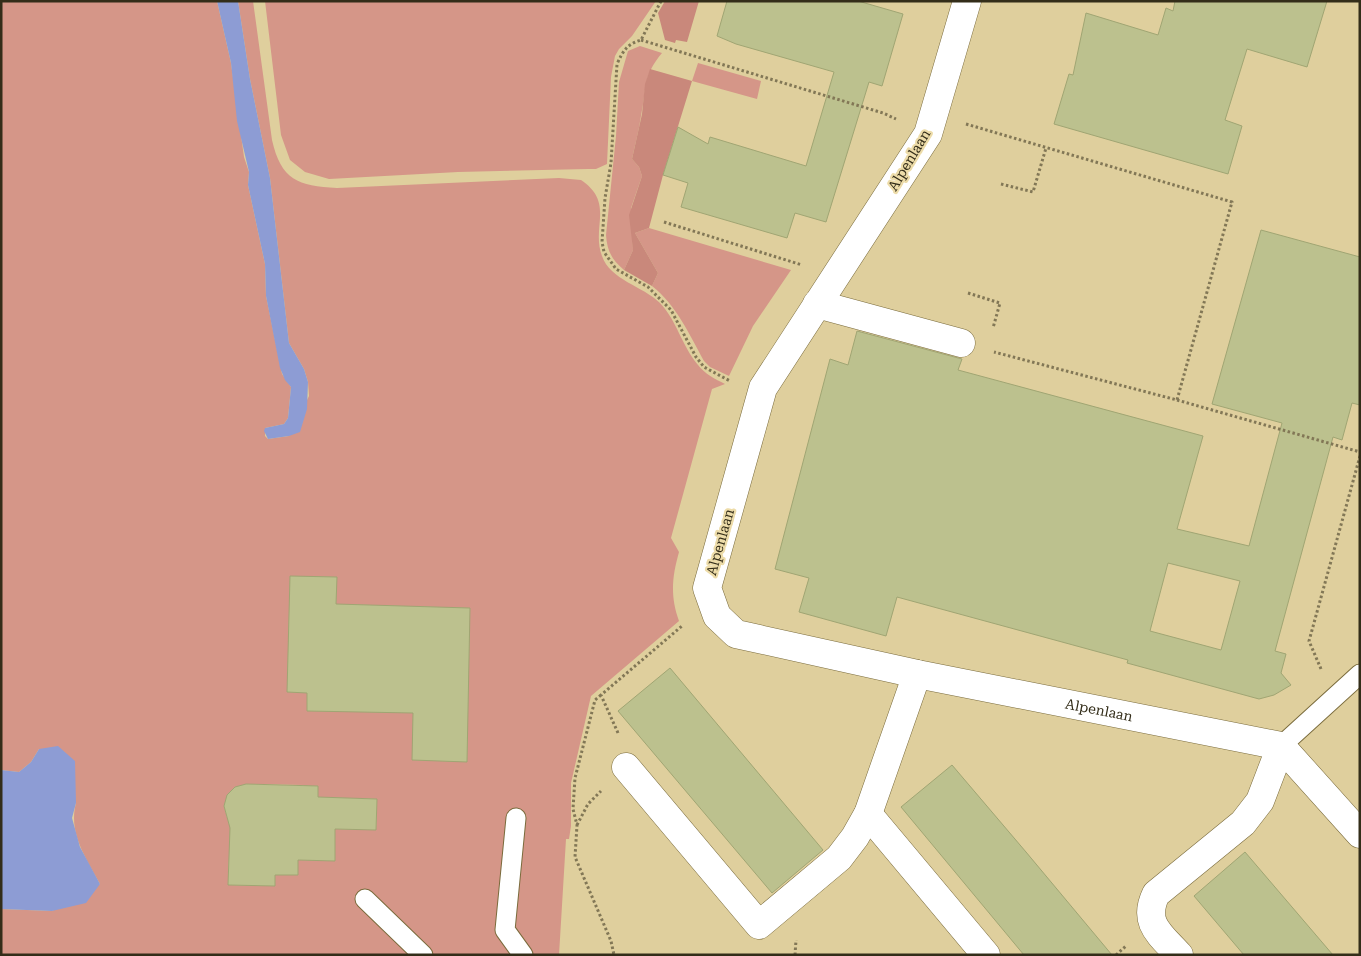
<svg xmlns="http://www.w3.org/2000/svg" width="1361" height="956" font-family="'Roboto Serif',serif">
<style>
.green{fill:#d59688;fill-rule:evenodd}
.forest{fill:#c9887b}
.water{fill:#8d9cd4}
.building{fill:#bcc18e;stroke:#a0a573;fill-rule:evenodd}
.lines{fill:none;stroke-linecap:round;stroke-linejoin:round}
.service-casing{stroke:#7a6b3c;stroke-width:21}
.minor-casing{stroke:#7a6b3c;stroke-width:29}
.path{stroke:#827756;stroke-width:3;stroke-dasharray:2.5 2.5;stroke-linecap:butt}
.service{stroke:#fff;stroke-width:19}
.minor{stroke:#fff;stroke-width:28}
.labels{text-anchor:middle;stroke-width:4.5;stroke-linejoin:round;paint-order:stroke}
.street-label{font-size:14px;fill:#332d19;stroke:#eddca9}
</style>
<rect width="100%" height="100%" fill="#dfcf9d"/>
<path class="green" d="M1,1H217L231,63L244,157L249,172L248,185L265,264L266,296L282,374L291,387L288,418L284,424L265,428V436L268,439L289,436L309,396L308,382L304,369L289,343L270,178L250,79L238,1H253L272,140C281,180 298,186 337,188L559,178L581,180C615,203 591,227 602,256C610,280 643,286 660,303C677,321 682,346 698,365C705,374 715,379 725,384L712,389L671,538L679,552C672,577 670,596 679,621L591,696L571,783V826L569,839H566L559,955H1V909L52,911L100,884C86,858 68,833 76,803L39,749L31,762L19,772L1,770ZM247,784L304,785L305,797L377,799L376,830L335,829L334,861L312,860L298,855V875H275V886L228,885L229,859L245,860L235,825L227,817L224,806Z
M265,1H656L632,36L619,49L615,56L611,77L607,164L596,169H588L458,172L329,179L305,172L290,160L281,135Z
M640,46L662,53C642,77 647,87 641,116C639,130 635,144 632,159L639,167L642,176L631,208L633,250L624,270C612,260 607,251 606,235L616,136L619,82L628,51Z
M698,63L761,81L757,99L692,81Z
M649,228L791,270L753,326L729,376L710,367L704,361C689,334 677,306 652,286L658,273L635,233Z"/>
<path class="forest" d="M665,1H699L687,42L676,40L675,43L665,40L658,13Z
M650,69L692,81L663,175L649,228L635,233L658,273L652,286L624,270L633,250L629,215L642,176L639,167L632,159L642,114L645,84Z"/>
<path class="water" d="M217,1H238L250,79L270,178L289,343L304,369L308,382L307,409L300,432L289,436L268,439L264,431L265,428L284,424L288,418L291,387L285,380L280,368L266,296L265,264L248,185L249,172L237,121L231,63Z
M58,746L75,761L76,803L72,818L80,847L100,884L86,903L52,911L1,909V770L19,772L31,762L39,749Z"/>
<path class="building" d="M727,1H858L903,14L882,86L869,82L826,222L795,213L787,238L681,207L688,183L663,175L678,127L708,144L710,137L806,166L834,72L736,44L717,36Z
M1175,1H1327L1307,67L1247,49L1225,120L1242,126L1228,174L1054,124L1069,74L1073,75L1086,13L1158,35L1166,8L1173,11Z
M1261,230L1360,257V405L1352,403L1342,440L1333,437L1275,651L1286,654L1281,673L1291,685L1274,695L1259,699L1127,663L1128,660L897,597L886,636L799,612L809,578L775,569L830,359L848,365L857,331L962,359L958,370L1203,436L1177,529L1249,546L1282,423L1212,404ZM1168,563L1240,581L1221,650L1150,631Z
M290,576L337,577L336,604L470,608L467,762L412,760L413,713L307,711V693L287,692Z
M670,668L823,850L772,893L618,711Z
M952,765L1026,852L1112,955H1024L901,807Z
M246,784L318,786V797L377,799L376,830L335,829V861L298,860V875H275V886L228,885L230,828L224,806L227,795L235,787Z
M1245,852L1333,955H1244L1194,896Z"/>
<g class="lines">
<defs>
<path id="service" d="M1281,746L1360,674
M516,818L505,930L523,955
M365,899L423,955"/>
<g id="minor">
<path id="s1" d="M967,1L928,134L763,388L707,588L717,616L736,634L917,674L1281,746L1360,834"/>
<path d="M817,304L961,343"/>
<path d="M626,767L759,925L839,858L855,837L868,814L917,674"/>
<path d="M868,814L986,955"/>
<path d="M1179,955C1160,934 1142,923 1156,894L1243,823L1260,801L1281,746"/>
</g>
</defs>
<use href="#service" class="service-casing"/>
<use href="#minor" class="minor-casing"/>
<path class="path" d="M661,1L641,40C627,44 623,51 617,64L611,163L605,198L602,242L604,252L616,269L648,287L671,310L696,357L704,367L730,381
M641,40L883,113L896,119
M966,124L1232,202L1177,400L994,352
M1001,184L1033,192L1046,148
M664,222L802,265
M968,293L1000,303L993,328
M1177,400L1360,452
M1321,669L1309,641L1360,456
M601,695L595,700L575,778L573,809L577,825L575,857L611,941L614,955
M618,733L601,695L682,626
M577,825L588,804L601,791
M795,955L796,940
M1116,955L1127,945"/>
<use href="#service" class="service"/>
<use href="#minor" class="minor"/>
</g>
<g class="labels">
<g class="street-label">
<text transform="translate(909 160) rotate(-59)" y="5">Alpenlaan</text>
<text transform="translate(720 542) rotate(-74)" y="5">Alpenlaan</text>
<text dy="5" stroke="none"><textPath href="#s1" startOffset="1076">Alpenlaan</textPath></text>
</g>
</g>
<rect width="1361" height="956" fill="none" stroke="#332d19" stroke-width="5"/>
</svg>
